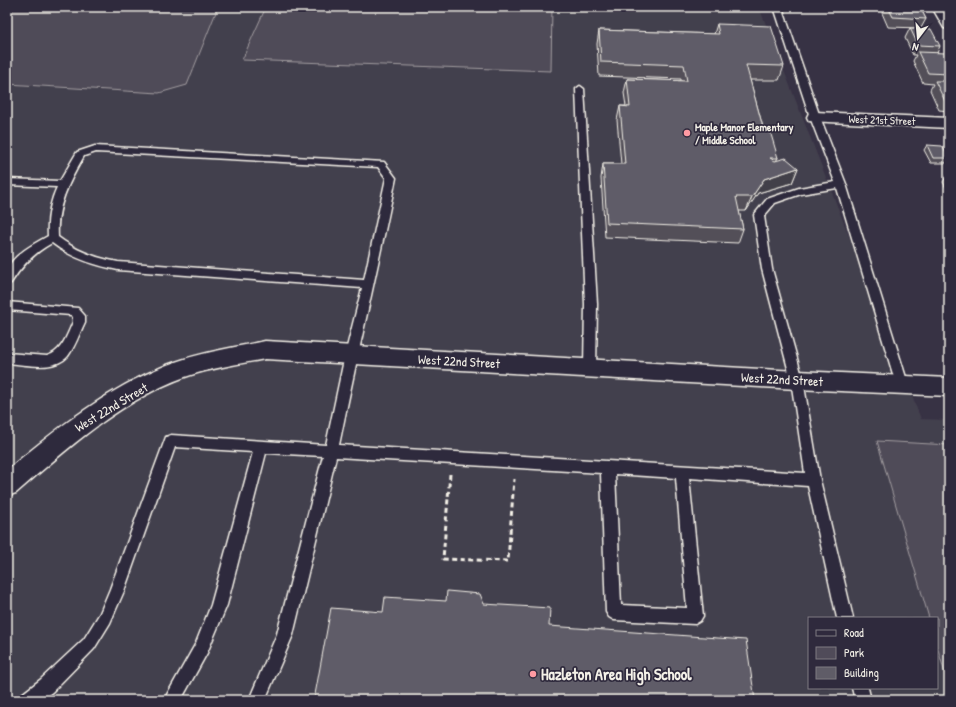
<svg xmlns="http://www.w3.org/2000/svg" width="956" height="707" font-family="'Patrick Hand',sans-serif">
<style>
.built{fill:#433f4e;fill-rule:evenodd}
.green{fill:#504b59;stroke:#a29ea0}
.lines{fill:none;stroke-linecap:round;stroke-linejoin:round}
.lane-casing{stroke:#f4f1e8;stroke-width:3}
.street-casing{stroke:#f4f1e8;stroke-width:3}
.secondary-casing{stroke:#f4f1e8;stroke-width:3}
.path{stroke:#f4f1e8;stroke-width:3;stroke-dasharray:5 3.5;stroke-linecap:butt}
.lane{fill:#2f2a3d;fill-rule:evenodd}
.street{fill:#2f2a3d;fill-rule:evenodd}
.secondary{fill:#2f2a3d;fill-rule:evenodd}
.wall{fill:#524f59;stroke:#f4f1e8}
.shaded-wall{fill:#424048;stroke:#f4f1e8}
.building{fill:#5f5c67;stroke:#f4f1e8}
.poi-dot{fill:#ff9aa2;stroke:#2f2a3d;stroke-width:1.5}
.labels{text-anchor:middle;stroke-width:3.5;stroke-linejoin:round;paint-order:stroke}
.far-street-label{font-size:11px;fill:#f4f1e8;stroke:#2f2a3d}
.far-poi-label{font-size:11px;font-weight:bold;fill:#f4f1e8;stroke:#2f2a3d;text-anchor:start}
.street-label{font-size:13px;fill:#f4f1e8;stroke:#2f2a3d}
.near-poi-label{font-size:16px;font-weight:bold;fill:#f4f1e8;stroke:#2f2a3d;text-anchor:start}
</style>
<rect width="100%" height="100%" fill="#373244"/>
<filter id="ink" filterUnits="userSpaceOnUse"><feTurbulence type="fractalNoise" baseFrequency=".025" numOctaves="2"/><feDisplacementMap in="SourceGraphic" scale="8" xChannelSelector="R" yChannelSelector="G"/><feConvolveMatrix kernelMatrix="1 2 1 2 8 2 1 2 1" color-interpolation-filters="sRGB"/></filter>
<g filter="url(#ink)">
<path class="built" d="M7,7H759L921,419L949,420V700H7ZM809,618H937V688H809Z"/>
<path class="green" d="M7,7H218L187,85L159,93L7,84Z
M266,7H552L551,71L242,60Z
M877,441L949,445V687L937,646V618H929Z"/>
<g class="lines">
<defs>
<path id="lane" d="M774,7H782L820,117L846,184L908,384L906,388L902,389L898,388L896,384L837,188L801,194L775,203L764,216L772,269L803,380L820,480L853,618H837L808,486L689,478L703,616L700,621L695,624L614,620L609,617L606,612L601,473L336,457L293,635L265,700H249L277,634L323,456L266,453L227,605L207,653L181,700H164L196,643L211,605L253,452L175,447L124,591L110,623L94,649L52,692L41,700H20L22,694L40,680L84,639L100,613L110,589L166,437L171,435L326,445L345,355L362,288L118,270C94,265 71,258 52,243C34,253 22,265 11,283L7,284C7,280 6,275 7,271C11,256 35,243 48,236C47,220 50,202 57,187L7,185V179L60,181L77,152L95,146L384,162L396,178C378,267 357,356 339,445L805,473L791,380L762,269L754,215L767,199L799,188L835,182L810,117ZM96,152L378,167L386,178L364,280L118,262C96,258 76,251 58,237C56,206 69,182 84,156ZM615,474L676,478L687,608L621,605Z
M580,86L584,89L597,304L596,369L594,372L590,374L586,372L584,369L585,304L576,89Z
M7,302L78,308L85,316V322C80,332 75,347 68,356C54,372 25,364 7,363V353L47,356C62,352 67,335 73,322V317L71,315L7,310Z
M852,688H868L871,700H855Z"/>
<path id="street" d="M932,7H946L949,12V29L944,28Z
M815,112L949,118V128L809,121L807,117L809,113Z"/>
<path id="secondary" d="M265,341L797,371L949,378V396L797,389L265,359C238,364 211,368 185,377C121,400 67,449 16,493L7,496V470C56,429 107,389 167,365C198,353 232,348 265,341Z"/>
</defs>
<use href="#lane" class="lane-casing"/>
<use href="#street" class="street-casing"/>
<use href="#secondary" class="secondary-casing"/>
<path class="path" d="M450,474L443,559L508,561L514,479"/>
<use href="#lane" class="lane"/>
<use href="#street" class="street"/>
<use href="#secondary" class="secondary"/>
</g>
<path class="wall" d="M871,7H920L926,19L921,28L888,27L882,13L884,8Z
M717,24L784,66L779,80H750L764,131L778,158L776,161L798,168L792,183L758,193L746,211H739L743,229L738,243L605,237L601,178L603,164H621L617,120L620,106H626L624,93L627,79L681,81V79L599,76L597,44L599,30L714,34Z
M910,28L940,46L937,53L949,60V111L939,110L930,90L933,84L923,83L913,61L916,55H913L905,38Z
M927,145L949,159L946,163H931L924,150Z
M949,172V194L943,182Z"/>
<path class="shaded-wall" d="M798,168L792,183L758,193L746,211L752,197L764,179Z"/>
<path class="building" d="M888,7H920L926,19L893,17Z
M717,24L771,26L784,66L746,65L764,131H770L778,158H770L775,161L786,158L798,168L764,179L752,197H736L743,229L607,223L603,164H625L620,106L630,107L627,79L687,81L684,65L601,62L599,30L719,34Z
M910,28L931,29L940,46L918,45Z
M918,52L946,53L949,60V74L928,73Z
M935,81H949V101H945Z
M927,145L942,146L949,158H933Z
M447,591L480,594L484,604L550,608L549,626L746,640L755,700H314L331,608L383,612L385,597L446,601Z"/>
</g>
<g class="poi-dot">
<circle cx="687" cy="133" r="4"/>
<circle cx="533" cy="674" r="4"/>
</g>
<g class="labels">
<g class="far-street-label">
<text transform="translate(882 120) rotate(2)" y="4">West 21st Street</text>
</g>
<g class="far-poi-label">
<text x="695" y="131">Maple Manor Elementary<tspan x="695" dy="13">/ Middle School</tspan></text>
</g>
<g class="street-label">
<text transform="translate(459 361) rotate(3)" y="5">West 22nd Street</text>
<text transform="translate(782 379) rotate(3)" y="5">West 22nd Street</text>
<text transform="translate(111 407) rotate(-31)" y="5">West 22nd Street</text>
</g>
<g class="near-poi-label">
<text x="541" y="680">Hazleton Area High School</text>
</g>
</g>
<rect width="956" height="707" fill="none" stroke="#2f2a3d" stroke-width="24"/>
<rect x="12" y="12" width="932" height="683" fill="none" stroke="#f4f1e8" stroke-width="1.5" filter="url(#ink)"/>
<rect x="808" y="617" width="130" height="72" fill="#2f2a3d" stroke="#7e7a81"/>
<rect x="816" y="630" width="20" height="6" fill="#2f2a3d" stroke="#7e7a81"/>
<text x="844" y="637" font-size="12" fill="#f4f1e8">Road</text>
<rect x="816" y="647" width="20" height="12" fill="#504b59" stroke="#7e7a81"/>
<text x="844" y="657" font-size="12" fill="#f4f1e8">Park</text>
<rect x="816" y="667" width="20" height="12" fill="#5f5c67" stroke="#7e7a81"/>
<text x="844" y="677" font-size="12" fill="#f4f1e8">Building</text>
<g transform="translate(918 38) rotate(196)" stroke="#2f2a3d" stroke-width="3" paint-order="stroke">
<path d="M0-3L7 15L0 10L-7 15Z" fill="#f4f1e8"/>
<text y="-6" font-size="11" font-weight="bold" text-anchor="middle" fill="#f4f1e8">N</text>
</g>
</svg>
